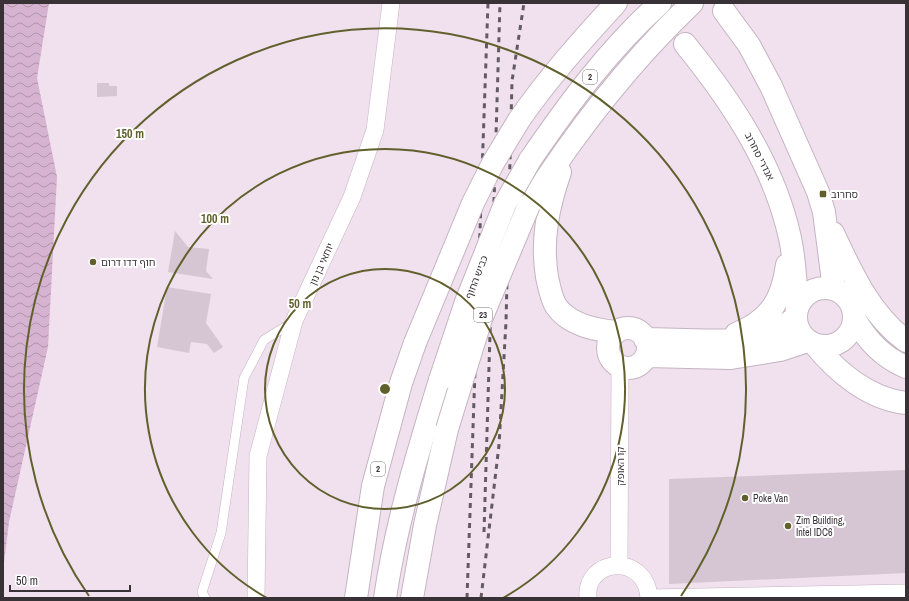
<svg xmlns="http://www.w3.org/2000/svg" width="909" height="601" font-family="'Archivo Narrow','Noto Sans Hebrew',sans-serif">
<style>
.water{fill:url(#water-waves)}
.building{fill:#d6c6d3}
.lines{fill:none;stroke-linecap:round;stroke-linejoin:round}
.service-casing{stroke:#c4b4c1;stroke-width:10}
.minor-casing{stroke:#c4b4c1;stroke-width:18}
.tertiary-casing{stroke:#c4b4c1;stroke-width:24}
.trunk-casing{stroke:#c4b4c1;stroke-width:24}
.motorway-casing{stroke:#c4b4c1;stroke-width:24}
.service{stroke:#fff;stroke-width:9}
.minor{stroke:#fff;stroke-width:17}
.tertiary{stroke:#fff;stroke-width:22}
.trunk{stroke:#fff;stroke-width:22}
.motorway{stroke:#fff;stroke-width:22}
.rail{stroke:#645b62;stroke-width:3;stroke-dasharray:5 5;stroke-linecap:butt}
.trunk-bridge-casing{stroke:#c4b4c1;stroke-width:24;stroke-linecap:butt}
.motorway-bridge-casing{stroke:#c4b4c1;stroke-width:24;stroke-linecap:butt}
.trunk-bridge{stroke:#fff;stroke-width:22}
.motorway-bridge{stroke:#fff;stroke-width:22}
.ring{fill:none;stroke:#61602d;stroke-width:2}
.poi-dot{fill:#61602d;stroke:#fff;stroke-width:1.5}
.labels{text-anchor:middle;stroke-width:4;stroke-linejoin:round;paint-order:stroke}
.shield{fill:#fff;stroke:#747073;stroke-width:1}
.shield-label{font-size:9px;font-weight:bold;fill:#383237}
.street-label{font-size:10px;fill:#383237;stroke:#fff}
.poi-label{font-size:10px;fill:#383237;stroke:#fff;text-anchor:start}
.centre{fill:#61602d;stroke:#fff;stroke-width:2}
.ring-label{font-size:12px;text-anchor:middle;font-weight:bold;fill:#61602d;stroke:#fff;stroke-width:4;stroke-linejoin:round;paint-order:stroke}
</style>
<defs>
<pattern id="water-waves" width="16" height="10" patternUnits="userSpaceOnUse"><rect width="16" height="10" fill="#d6b4d1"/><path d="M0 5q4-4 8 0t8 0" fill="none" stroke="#af93aa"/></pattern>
</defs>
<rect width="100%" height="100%" fill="#f1e0ee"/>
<path class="water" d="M3,3H49L37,78L57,177L48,347L9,522L3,571Z"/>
<path class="building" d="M97,83H109V86H117V96L97,97Z
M175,231L188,247L209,249L206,271L213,279L168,272Z
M167,287L211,294L206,323L223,347L214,353L207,344L191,342L189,353L157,347Z
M906,470V573L669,584V479Z"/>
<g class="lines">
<defs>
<path id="service" d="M205,598L202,592L221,533L244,378L264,340L293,322"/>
<path id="minor" d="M619,565L620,367
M256,598L258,456L294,321L352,197L375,130L391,3
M588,598C584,558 646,552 649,598
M649,598L906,593"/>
<path id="tertiary" d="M724,11L749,45L771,86L818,192L824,212L834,289
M685,44C732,102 774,165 790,238C795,261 796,285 797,308
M833,233C852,273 869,313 906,341
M796 317a29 29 0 1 1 58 0a29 29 0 1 1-58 0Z
M854,318C867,340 882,357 906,367
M608 348a20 20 0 1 1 40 0a20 20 0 1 1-40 0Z
M736,334C770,320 782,301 787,265
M645,339C682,339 734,345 769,334C778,330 787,324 795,318
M815,345C837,372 869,399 906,403
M647,356L731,358L780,350L807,341"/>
<path id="trunk" d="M560,172C548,207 541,240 547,277C549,286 551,298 556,306C569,325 595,330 616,332
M529,205C576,131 629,63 692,3
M412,598L425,525L447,429"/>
<path id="motorway" d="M519,120C548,78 582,40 616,3
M530,160C569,103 609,49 660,3
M356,598L373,486L401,383L415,343
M385,598C396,523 418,452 440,380"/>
</defs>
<use href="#service" class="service-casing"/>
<use href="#minor" class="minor-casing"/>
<use href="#tertiary" class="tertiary-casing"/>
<use href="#trunk" class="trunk-casing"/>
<use href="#motorway" class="motorway-casing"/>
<use href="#service" class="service"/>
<use href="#minor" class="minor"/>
<use href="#tertiary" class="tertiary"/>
<use href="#trunk" class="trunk"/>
<use href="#motorway" class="motorway"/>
<path class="rail" d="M484,532L500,3
M467,598L488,3
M481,598L499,445L506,322L512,81L524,3"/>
<defs>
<path id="trunk-bridge" d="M447,429L481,319L529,205"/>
<path id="motorway-bridge" d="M415,343L473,203L493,163L519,120
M440,380L466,302L505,204L530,160"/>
</defs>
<use href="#trunk-bridge" class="trunk-bridge-casing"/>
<use href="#motorway-bridge" class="motorway-bridge-casing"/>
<use href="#trunk-bridge" class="trunk-bridge"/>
<use href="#motorway-bridge" class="motorway-bridge"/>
</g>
<g class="ring">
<circle cx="385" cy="389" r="120"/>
<path d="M267 598A240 240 0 1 1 503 598"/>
<path d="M89 596A361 361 0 1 1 681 596"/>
</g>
<g class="poi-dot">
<rect x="819" y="190" width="8" height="8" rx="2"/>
<circle cx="93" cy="262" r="4"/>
<circle cx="745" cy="498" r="4"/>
<circle cx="788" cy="526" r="4"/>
</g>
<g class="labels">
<g class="shield">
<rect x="583" y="70" width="14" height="14" rx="3"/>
<rect x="474" y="308" width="18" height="14" rx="3"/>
<rect x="371" y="462" width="14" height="14" rx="3"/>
</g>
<g class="shield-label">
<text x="590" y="80">2</text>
<text x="483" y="318">23</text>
<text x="378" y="472">2</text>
</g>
<g class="street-label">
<text transform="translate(760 156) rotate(63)" y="4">אנדרי סחרוב</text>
<text transform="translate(321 264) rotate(-66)" y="4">יוחאי בן נון</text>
<text transform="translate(476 277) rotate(-69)" y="4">כביש החוף</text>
<text transform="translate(620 466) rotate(-90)" y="4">קו האופק</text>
</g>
<g class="poi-label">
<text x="831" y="198">סחרוב</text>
<text x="101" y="266">חוף דדו דרום</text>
<text x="753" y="502">Poke Van</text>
<text x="796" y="524">Zim Building,<tspan x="796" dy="12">Intel IDC6</tspan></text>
</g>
</g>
<circle cx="385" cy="389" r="6" class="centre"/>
<g class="ring-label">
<text x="130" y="138">150 m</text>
<text x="215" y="223">100 m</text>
<text x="300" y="308">50 m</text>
</g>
<rect width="909" height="601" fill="none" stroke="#383237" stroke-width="8"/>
<path d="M10 585v6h120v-6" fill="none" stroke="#383237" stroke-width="2"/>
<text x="16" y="585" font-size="12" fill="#383237" stroke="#ffffff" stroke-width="3" paint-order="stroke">50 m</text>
</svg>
